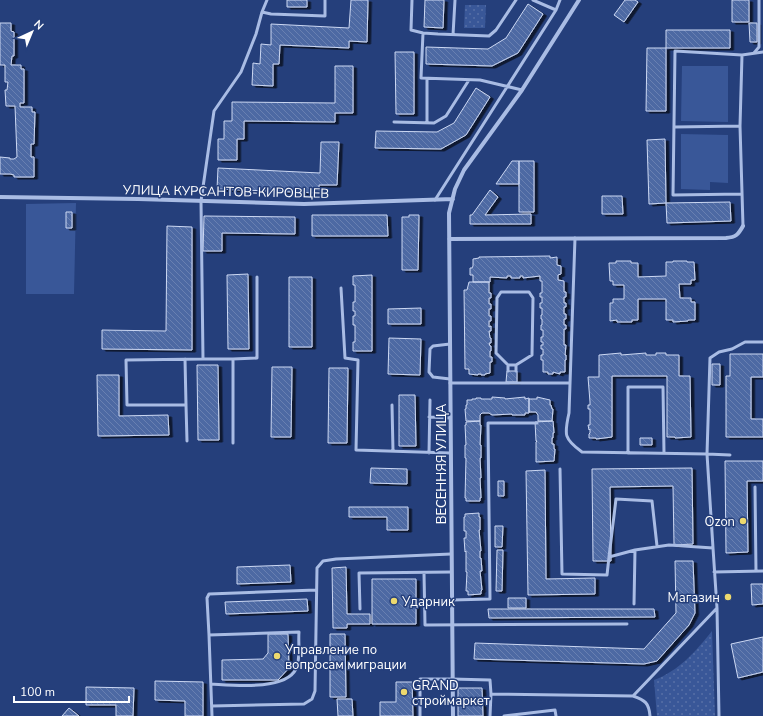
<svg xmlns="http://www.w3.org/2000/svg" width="763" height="716" font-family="'Nunito Sans',sans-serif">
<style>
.grass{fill:#395798}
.park{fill:url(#park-dots)}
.building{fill:url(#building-back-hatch);stroke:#ccd8f3;filter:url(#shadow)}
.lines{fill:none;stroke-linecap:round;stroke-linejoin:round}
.service{stroke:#a9bce4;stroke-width:3}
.minor{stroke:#a9bce4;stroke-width:4}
.poi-dot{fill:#edd96e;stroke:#253f7b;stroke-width:1.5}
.labels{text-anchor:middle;stroke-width:3;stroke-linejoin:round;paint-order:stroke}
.street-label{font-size:13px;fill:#fff;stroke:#253f7b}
.poi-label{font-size:13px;fill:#fff;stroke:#253f7b;text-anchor:start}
</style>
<defs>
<pattern id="park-dots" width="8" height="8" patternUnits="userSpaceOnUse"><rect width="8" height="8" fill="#395798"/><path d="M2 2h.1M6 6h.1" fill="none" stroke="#5770a7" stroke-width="1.8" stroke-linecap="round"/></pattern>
<pattern id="building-back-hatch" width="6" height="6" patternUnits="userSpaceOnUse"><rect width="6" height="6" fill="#4e69a3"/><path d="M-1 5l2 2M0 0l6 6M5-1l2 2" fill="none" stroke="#6980b1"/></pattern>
<filter id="shadow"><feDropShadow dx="3.5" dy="2" stdDeviation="0" flood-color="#0009"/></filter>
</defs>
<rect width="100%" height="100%" fill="#253f7b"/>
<path class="grass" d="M682,66H728V122L681,121Z
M681,134L728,135V183L710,182V190L681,189Z
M76,203L74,294H26V204Z"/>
<path class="park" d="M465,5H486L485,28H464Z
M712,631L715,716H657L654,680C679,671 696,651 712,631Z"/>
<path class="building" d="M287,0H307V7H287Z
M351,0H368L367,42L349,41V48L280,45L279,64H273V86L252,85L253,63L260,64L261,44L271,45V24L349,28Z
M425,0H444L443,28L424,27Z
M625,0H635L638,2L624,22L614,15Z
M732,0H749V22H732Z
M528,4L543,14L518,53L492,66L426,64V47L488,49L506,38Z
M0,23H11V31L14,32V56H12L11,65H21V69H24V103H20V107H32V112H35L34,144H31V157H34V177H14V175L10,174H0V157L10,158V159H14L17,157L15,106H6L5,90H7L8,82H5V65H0Z
M749,23H757V42H750Z
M666,30H730V48H666Z
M647,48H666V111H646Z
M395,52H414V114H396Z
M335,66H353V113H335V122L244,121V139H237V160H218V139H224V121H232V102L335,103Z
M476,88L490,97L466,135L441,149L375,148L376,131L437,132L454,123Z
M665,139L666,203L649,204L647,140Z
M321,142H339L337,185H319V193L217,189L218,168L320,173Z
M512,161H519V184H496Z
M519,161H534V212H519Z
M490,190L498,197L485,215L531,214V224H470V215H472Z
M602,196H622L623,214H602Z
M730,202L731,221L667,223L666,203Z
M66,212H72V228H66Z
M312,215H387L388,236H312Z
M409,215H419L418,270H402V217H409Z
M204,216L295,217V234L222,233V251H203Z
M167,226L192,227V350L102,349V330L166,331Z
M550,256V258L557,257V265L561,266V274L558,275V280L564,281V292H566V297H564V303H566V307H564V314H566V319H564V325H566V329H564V345H566L565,355H566V360H565V372H560V374L553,372V374H548V372H543V360H541V355H543V349H541V345H543V342H541V337H543V330H541V325H542V319H541V315H542V308H540V303H542V297H540V293H542V281H540V276L523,278V276H520V278H511V276H507V278L490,277V282H473V275H470V268H472L473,266V259L479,258V257Z
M616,261H631V263H638V277L666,276V262H673V261H687V262H694L695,280H691V284H679L680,298H691V302H695V320H688V321L673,322V320H666V299H638V320H632V322H617V320L610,321V303H613V299H624V285H613V281H610L609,263H616Z
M248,274L249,349H228L227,275Z
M372,275V351H353V342H355V325H353V316H355V311H353V302H355V285H353V276Z
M289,277H312V347H289Z
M469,282H489V293H491V298H489V304H491V309H489V316H491V321H489V327L491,326V331H489L490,338H491V343H489L490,346H491V351H490V357H492V362H490V373L485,374V375H481V374H478V375L469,374V369H465L464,290H467Z
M421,308V324H388V309Z
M389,338L421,339L420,375L388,374Z
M621,353V355L646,353V355H656V353H666V355H679V376H690L691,437L675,438V437H667V376H612V437L596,439V438H589V434L590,433V429L589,430L588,425H590V409H588V405H590V402L588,377H599V355Z
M730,354H763V377H751V419H763V437H726V376H730Z
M712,364H720V385H712Z
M197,365H218L219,440H198Z
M272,367H292L291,437H271Z
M329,368H348L347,443H328Z
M507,371H517V382H506Z
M97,375H119V416L168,415L169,435L98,436Z
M399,395H415L416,446H399Z
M492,397L505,398V399L525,397V399L529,398V413H525V415H512V414L492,415L489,413H482L480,415V421H466L465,409H466V405H467V400H472V399H476V398H481V399H492Z
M537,397L550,400V405H551L552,409H553L552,421H538V415L536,412H529V399H537Z
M480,421V425H481L480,445H481V458H480L481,478H480L481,498H480V501H466V498H465L466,458H465V445H466L465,425H466V422Z
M553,421L554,433H553V438H552V444H554V449H555L554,461L536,462V442L537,441H536L535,422Z
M640,438H652V445H640Z
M725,461H763V481H747L748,552L726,553Z
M371,468L407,469V484L370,483Z
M692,468L693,544L674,545L673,486L610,487L611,561H593L592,469Z
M545,470L546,579L595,578V594L528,595L526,471Z
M498,481H504V496H498Z
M349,507H408V530H387V517H349Z
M479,513V517H480V530H479L481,551H480V558H481L482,571H480L482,590L481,591V594L468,595V591H466L467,572H466V551L465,552L464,538H466V531H464V517H465V514Z
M495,526H503L502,547H495Z
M497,550H503L502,591H496Z
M675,561H693L695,613L689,625L657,661L644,664L474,659L475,643L644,649L676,613Z
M290,565L291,582L237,584V567Z
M346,567L347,614H370V624H347V628H333L332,568Z
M372,579H416V624H372Z
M751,584H763V604L752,605Z
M508,598H526V608H508Z
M307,599L308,611L226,614L225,602Z
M488,609H654L655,617L489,618Z
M268,634H288L289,668L278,680H222V660L263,659L268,653Z
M330,634H345L346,697H330Z
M763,637V672L738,678L731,644Z
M155,681L203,682V716H185V701L155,700Z
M396,682H412L413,716H380V702H396Z
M86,687L134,688L133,716H116V705H86Z
M458,688H482L483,716H458Z
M337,699H352L353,716H338Z
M69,708L79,716H62Z"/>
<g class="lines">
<path class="service" d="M412,0L411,30L423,33L438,34L489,36L496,30L516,0
M533,0L556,10
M262,12L271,14L325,16V0
M423,33L421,78L480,80L522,90
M453,35L455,0
M754,53L759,47V0
M427,79V123
M394,122L434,123L446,116L469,80
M740,126L743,226
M675,127L740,126L742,55L763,52
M742,194L673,195L675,51L742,55
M435,200L556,10L560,0
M575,238L569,413C564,435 564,439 582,452L707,454L710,358L719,352L732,349L745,342H763
M341,288L345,358L358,360L356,450L450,453
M501,292H529L533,298L532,355L516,365H508L496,353L497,298Z
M450,344L433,346L430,349L429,372L433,377L450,379
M185,359L186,405H127L126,360L203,359
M233,359L257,358V277
M508,365V371
M516,371V365
M450,383H570
M186,405L187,441
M392,405L393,451
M429,417L450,418
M233,443V359H203L201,201L214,111L241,72L256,34L262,12L267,0
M429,453L430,400
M628,453V387H663L664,453
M560,469L562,574L607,575L609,557L635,550L669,545L713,548L717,608L719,716
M755,487L756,571
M713,548L707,454L730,455
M609,557L616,499L652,501L657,546
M714,572L763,571
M424,573L425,625L627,624
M452,600L490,599L488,423H537
M634,604L635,550
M360,609L359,573L451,572
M209,635L207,598L209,594L316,590
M211,684C232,685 285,691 296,669C301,659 298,643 299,632L209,635L212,716
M633,696L717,608
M212,706L304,704L312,699L315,691L317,568L323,561L336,559L451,554
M420,716V679H452L490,680L491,694L633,696C645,700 649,703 650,716
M490,716L491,694
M504,716L555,710L556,716"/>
<path class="minor" d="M0,197L138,199L304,204L453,199
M449,239L726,238C736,237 738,235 743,226
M453,716L449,213L455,189L464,170L522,90L579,0"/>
</g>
<g class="poi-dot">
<circle cx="743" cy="521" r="4"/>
<circle cx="728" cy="597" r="4"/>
<circle cx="394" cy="601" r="4"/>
<circle cx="277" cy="656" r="4"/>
<circle cx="404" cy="692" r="4"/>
</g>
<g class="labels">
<g class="street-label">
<text transform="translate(226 191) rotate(1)" y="5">УЛИЦА КУРСАНТОВ-КИРОВЦЕВ</text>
<text transform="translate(441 464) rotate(-90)" y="5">ВЕСЕННЯЯ УЛИЦА</text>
</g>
<g class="poi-label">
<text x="735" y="526" text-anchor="end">Ozon</text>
<text x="720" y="602" text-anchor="end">Магазин</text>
<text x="402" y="606">Ударник</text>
<text x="285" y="654">Управление по<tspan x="285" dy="15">вопросам миграции</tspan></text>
<text x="412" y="690">GRAND<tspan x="412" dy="15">строймаркет</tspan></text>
</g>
</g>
<g transform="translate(32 32) rotate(44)" stroke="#253f7b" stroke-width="3" paint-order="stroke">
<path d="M0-3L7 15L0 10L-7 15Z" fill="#ffffff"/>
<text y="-6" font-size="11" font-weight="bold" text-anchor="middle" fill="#ffffff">N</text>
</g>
<path d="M14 696v6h115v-6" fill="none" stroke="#ffffff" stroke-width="2"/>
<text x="20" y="696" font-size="12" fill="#ffffff" stroke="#253f7b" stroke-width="3" paint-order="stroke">100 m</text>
</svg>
